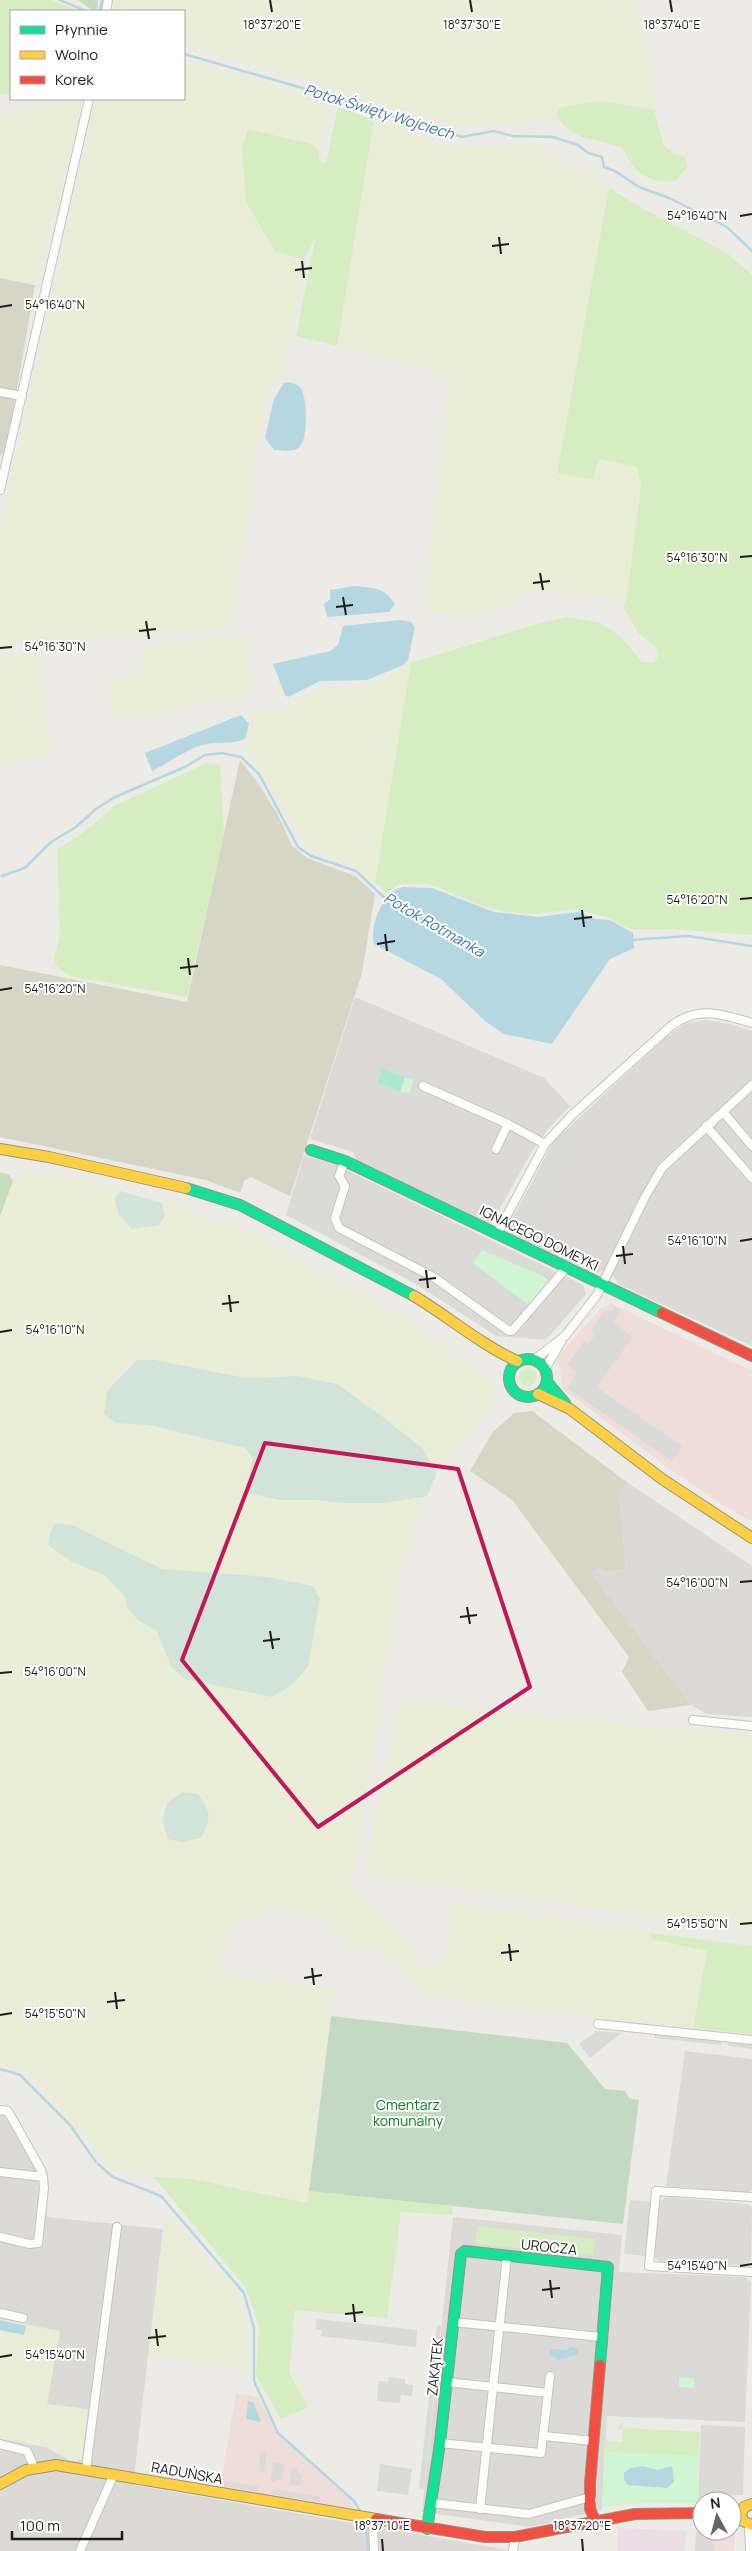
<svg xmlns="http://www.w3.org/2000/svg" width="752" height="2551" font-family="Manrope,sans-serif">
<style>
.residential{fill:#dbdad7}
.commercial{fill:#efddd9}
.industrial{fill:#eadee4}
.construction{fill:#d5d6c6}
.farmland{fill:#ebeed7}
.grass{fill:#d6edc1}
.forest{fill:#c3deb8}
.wetland{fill:#d2e4da}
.cemetery{fill:#c3d9c4}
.park{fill:#d0f5d2}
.pitch{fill:#ace8d1}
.parking{fill:#dadad7}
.water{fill:#b5d7e2}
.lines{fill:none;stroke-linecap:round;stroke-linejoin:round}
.stream{stroke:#b5d7e2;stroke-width:2.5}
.street-casing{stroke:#c4c4c1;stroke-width:10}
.fast-casing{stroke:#93967c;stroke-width:12}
.slow-casing{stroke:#93967c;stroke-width:12}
.jam-casing{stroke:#93967c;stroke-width:12}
.street{stroke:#fcfcfb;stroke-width:8}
.fast{stroke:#16e098;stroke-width:10}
.slow{stroke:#ffcf43;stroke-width:10}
.jam{stroke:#f24e42;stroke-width:10}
.marked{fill:none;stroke:#c2185b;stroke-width:4;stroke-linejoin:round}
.ticks{fill:none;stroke:#1d1d1d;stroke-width:2}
.labels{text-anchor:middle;stroke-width:4;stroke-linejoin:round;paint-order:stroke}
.street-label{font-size:14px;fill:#1d1d1d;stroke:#fff}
.park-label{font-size:14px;fill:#028513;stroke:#fff}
.water-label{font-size:15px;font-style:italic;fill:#4175b5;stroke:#fff}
.ticks-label{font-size:12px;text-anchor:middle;fill:#1d1d1d;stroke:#fff;stroke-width:4;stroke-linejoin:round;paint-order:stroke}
</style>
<rect width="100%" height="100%" fill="#ecebe5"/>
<path class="residential" d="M355,997L544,1078L570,1106L549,1128L531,1153L491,1224L356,1160L353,1152L310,1139Z
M704,1020L730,1024L752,1031V1346L618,1284L615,1278L602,1271L594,1273L511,1234L508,1227L553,1142L664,1039L685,1024Z
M304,1155L336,1165L583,1285L586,1294L546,1340L496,1336L416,1284L286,1215Z
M628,1483L752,1566V1717L707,1714L691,1705L591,1573L600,1566L626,1568L619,1496Z
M685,2051L752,2059V2189L748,2193L666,2186Z
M0,2107L11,2108L48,2173L47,2217L163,2229L133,2485L514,2551H0Z
M667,2197L748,2204L752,2208L751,2260L746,2265L660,2263L655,2257L659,2202Z
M453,2217L622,2235L619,2272L745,2277L751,2282L745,2422L607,2416L602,2510L531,2527L422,2512Z
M701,2425L745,2427L743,2495H731V2501L698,2503Z
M696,2532L713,2533L715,2551H695Z"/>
<path class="commercial" d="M612,1304L752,1371V1521L724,1506L666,1466L563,1389L558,1357L601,1308Z
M236,2393L257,2397L282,2439L348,2496L355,2510L220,2487Z
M713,2533L735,2534L734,2551H715Z"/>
<path class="industrial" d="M618,2528L686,2531L685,2551H617Z"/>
<path class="construction" d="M0,278L35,285L6,451L0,455Z
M240,760L258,783L279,817L292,846L307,858L355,876L375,894L362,973L290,1196L251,1177L244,1181L240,1193L206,1180L0,1137V965L187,1002Z
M532,1411L628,1483L619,1496L626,1569L603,1571L600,1567L591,1573L691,1705L648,1711L622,1672L629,1657L512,1500L470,1471L492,1433L514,1413Z"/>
<path class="farmland" d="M115,0H636L657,101L651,108L601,101L561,107L554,117L462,127L184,44V11H117L114,7Z
M184,58L328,101L322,140L311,144L248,129L242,148L246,202L275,251L304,260L285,365L266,397L230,627L0,648V528L55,290L95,99H184Z
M75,99H84L35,285L0,278V117Z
M374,120L452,147L505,146L527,143L609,188L557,474L599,459L636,465L641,484L627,598L539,591L524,595L484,614L424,613L450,376L337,346Z
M246,636L251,694L114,720L107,679L142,675L139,646Z
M38,654L52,755L0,763V657Z
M411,663L375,883L350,863L315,852L307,847L263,774L242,746L247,742L256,708L289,709L298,699L330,687L353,688L372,685Z
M27,1170L88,1181L234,1226L402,1317L493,1381L495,1399L487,1413L444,1468L437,1473L422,1448L379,1414L337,1384L297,1376L245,1378L156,1360H137L107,1391L104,1413L116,1423L149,1425L245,1448L253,1458L248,1475L316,1500L342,1503H384L427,1496L402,1562L352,1883L408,1942L417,1964L426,1967H437L447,1961L453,1904L651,1933L652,1940L707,1951L693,2028L426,1997L388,1955L367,1947L343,1943L335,1928L321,1919L284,1907L266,1908L257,1917L230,1926L218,1976L332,1988L307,2203L191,2179L112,2170L27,2068L0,2064V1216L13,1181Z
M399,1702L752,1736V1931L366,1874Z
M166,2221L176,2223L237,2294L246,2330L247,2372L149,2353Z
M0,2319L60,2331L47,2404L88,2409L82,2459L76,2461L69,2460L46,2447L0,2439Z"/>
<path class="grass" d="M0,0H51L80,11H11V94H0Z
M601,101L654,110L664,146L674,154L684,156L688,166L676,181C649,185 632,171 622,147L579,136L563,125L556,114L561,107Z
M338,107L374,120L337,346L296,336L316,235L304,260L275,251L246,202L242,148L248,129L311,144L319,151L320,162L326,163Z
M609,188L642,208L727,253L752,275V935L672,929H629L609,918L576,909L535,914L507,912L489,908L429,884H398L388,893L375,883L411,663L533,625L566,617L601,623L622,638L642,662L654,663L659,655L655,646L638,633L623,607L627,598L641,484L636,466L599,459L593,479L557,474Z
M207,763L220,765L224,834L187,997L69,976L53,963L60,934L57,849L79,836L116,805Z
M519 1377a9 9 0 1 1 18 0a9 9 0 1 1-18 0Z
M651,1933L752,1946V2034L693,2028L707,1951L651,1939Z
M154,2177L191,2179L307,2203L309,2191L453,2206L452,2215L401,2212L387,2318L295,2310L289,2372L308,2407L281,2419L256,2376L259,2326L246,2288Z
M477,2226L595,2239L593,2256L476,2244Z
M621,2423H623V2428L700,2432L699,2456L604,2452L605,2441L622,2442L623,2430L617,2429Z"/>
<path class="forest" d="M78,0H98L97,11H94Z
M0,1172L9,1175L13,1181L0,1216Z"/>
<path class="wetland" d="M120,1191L162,1203L165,1216L159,1225L132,1229L119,1215L114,1199Z
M137,1360H155L245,1378L297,1376L337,1384L379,1414L422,1448L437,1473L427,1496L384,1503H342L316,1500H280L252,1494L246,1485L253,1458L245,1448L149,1425L116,1423L104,1414L107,1391Z
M56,1523L72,1525L162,1569L268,1577L313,1586L320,1599L308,1667L292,1685L272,1697L185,1679L172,1668L156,1630L139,1621L128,1609L124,1596L104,1575L72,1562L48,1545L50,1532Z
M183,1792L198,1794C212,1813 211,1818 201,1838L182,1842L168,1839L162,1821L167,1803Z"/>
<path class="cemetery" d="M331,2016L567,2043L605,2089L625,2091L629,2098L639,2100L623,2224L309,2191Z"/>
<path class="park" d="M405,1077L414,1080L409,1094L400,1092Z
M482,1250L543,1276L550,1282L530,1306L473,1263Z
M679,2378H694V2388L679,2387Z
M604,2452L699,2456L698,2503H640L602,2507Z"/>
<path class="pitch" d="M382,1069L405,1077L400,1092L377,1083Z"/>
<path class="parking" d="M562,1135L573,1140L539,1209L529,1204Z
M318,1160L336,1168L341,1186L337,1199L303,1184L305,1167L310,1163L318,1165Z
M301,1186L335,1201L333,1218L335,1232L294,1213V1204Z
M614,1307L621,1309L614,1322L632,1338L596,1387L682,1446L672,1461L567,1388L577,1373L567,1365L584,1341L588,1344L596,1334L591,1330L606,1309L611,1312Z
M597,2031L621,2033L590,2058L579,2044Z
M655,2033L722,2041L721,2045L655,2038Z
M728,2041L752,2044V2049L728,2046Z
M630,2200L652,2202L647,2256L624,2254Z
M476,2244L592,2256L591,2262L475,2250Z
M509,2265L515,2266L510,2316H504Z
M317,2319L417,2330L416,2347L321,2336L322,2330L316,2329Z
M437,2325L441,2326L424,2489L419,2488Z
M389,2377L405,2379V2384L413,2385L412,2396L401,2395L400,2403L377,2401L379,2381L388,2382Z
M261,2451L267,2452L264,2472L258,2471Z
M274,2462L285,2464L282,2480L277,2479L276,2482L270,2481Z
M380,2464L412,2469L408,2495L377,2491Z
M292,2468L298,2469L297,2474L302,2475L300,2486L289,2484Z
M225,2481L258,2486L257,2492L224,2486Z
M272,2489L321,2497L320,2502L271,2494Z"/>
<path class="water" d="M289,382C294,383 299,385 302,390C307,401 309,443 297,449C291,452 280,450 274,450L265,438L274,399L284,383Z
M355,586C374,588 384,587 395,604L389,612L327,617L324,604L330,599V590Z
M400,620L411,622L415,627L408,660L403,665L367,680L320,681L288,697L285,695L273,664L330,651L338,645L343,626Z
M241,715L249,724L245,739C231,745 217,741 202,745C186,750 168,763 152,771L145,753Z
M403,887L432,888L494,912L538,917L578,912L595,919L610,920L633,933L634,948L610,959L552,1044L504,1034L485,1021L441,979L374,944C369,926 383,891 403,887Z
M0,2320L26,2326L24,2335L0,2330Z
M571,2347L578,2348V2354L558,2360L550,2355V2349L567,2350Z
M248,2401L254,2403L261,2422L246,2419Z
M643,2466L658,2470L672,2466L674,2482L667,2488L628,2485L624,2480V2473L630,2468Z"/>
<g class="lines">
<path class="stream" d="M60,0L86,11
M100,11L102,0
M184,54L337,98L462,137L494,131L513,136L553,137L578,145L588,153L602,157L604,167L615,171L639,187L669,198L727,227L752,251
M2,876L25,868L51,842L76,827L96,809L115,797L185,767L205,755L222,753L241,757L259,774L298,847L311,856L356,871L388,901
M631,940L688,936L752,946
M0,2069L20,2075L70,2125L96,2162
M98,2164L113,2177L161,2196L244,2293L254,2328V2381L278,2433L354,2501L360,2511
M366,2529L368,2551"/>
<defs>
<path id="street" d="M106,11L108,0
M0,392L22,396
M0,490L89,99
M423,1086L508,1124L545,1144
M723,1112L752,1146
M706,1126L752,1178
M496,1149L508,1124
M345,1161L339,1176L345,1186L335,1218L339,1228L435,1278L509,1331L513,1330L567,1267
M497,1234L545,1144L572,1115L671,1026C698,1005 722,1014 752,1023
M534,1360L565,1336L597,1295L645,1197L662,1168L752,1085
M545,1369L561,1342
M693,1720L752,1726
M598,2024L752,2040
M0,2110L8,2111L41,2170L43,2177
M0,2172L43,2177L44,2188L38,2243L30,2244L0,2237
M752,2197L656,2191L649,2266L752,2272
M0,2313L23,2318
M453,2322L601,2337
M447,2382L548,2393
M544,2436L593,2441
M440,2443L541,2453L550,2376
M0,2444L27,2451L34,2467
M86,2469L117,2227
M432,2503L529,2514L590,2497L592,2500
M480,2509L507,2256
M373,2520L374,2551
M749,2525L750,2551
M80,2551L114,2474
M513,2551L515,2537"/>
<path id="fast" d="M311,1150L345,1161L662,1313
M186,1188L240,1205L414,1296
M509 1378a19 19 0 1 1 38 0a19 19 0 1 1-38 0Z
M547,1382L565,1403
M427,2529L440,2443L461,2254L465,2251L608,2267L600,2365"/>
<path id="slow" d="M0,1149L49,1157L186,1188
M414,1296C449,1317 480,1344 517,1361
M538,1394L570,1409L662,1479L752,1538
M0,2484L26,2470L56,2465L376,2519
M752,2504L744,2507L741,2514L743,2521L752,2525"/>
<path id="jam" d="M662,1313L752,1356
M376,2519L485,2537H515L635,2514L702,2513
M595,2520L590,2509V2483L600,2365"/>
</defs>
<use href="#street" class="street-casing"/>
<use href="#fast" class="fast-casing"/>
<use href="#slow" class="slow-casing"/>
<use href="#jam" class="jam-casing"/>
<use href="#street" class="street"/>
<use href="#fast" class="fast"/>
<use href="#slow" class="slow"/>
<use href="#jam" class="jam"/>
</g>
<path class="marked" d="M265,1443L458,1469L530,1687L318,1827L182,1660Z"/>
<path class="ticks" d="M270,0L272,12M470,0L472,12M670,0L672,12M740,216L752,214M499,237L501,254M492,246L509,244M302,261L304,278M295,270L312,268M0,307L12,305M740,557L752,556M540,573L543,590M533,583L550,581M343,597L346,615M336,607L353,605M146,621L149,639M139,631L156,629M0,648L12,647M740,899L752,898M582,910L584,927M574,919L592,917M385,934L387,951M377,944L395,941M188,958L190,975M180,968L198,966M0,990L12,988M740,1241L752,1239M623,1246L625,1264M616,1256L633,1254M426,1270L428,1288M419,1280L436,1278M229,1295L231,1312M222,1304L239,1302M0,1332L12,1330M740,1582L752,1581M467,1607L470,1624M460,1617L477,1615M270,1631L273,1649M263,1641L280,1639M0,1673L12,1672M740,1924L752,1923M509,1944L511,1961M501,1953L519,1951M312,1968L314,1985M304,1978L322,1975M115,1992L117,2009M107,2002L125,2000M0,2015L12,2013M740,2266L752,2264M550,2280L552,2298M542,2290L560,2288M353,2304L355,2322M345,2314L363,2312M156,2329L158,2346M148,2338L166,2336M0,2357L12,2355M382,2539L383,2551M582,2539L583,2551"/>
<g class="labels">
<g class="street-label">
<text transform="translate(539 1238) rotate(26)" y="5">IGNACEGO DOMEYKI</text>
<text transform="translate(549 2247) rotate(6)" y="5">UROCZA</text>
<text transform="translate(435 2367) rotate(-84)" y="5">ZAKĄTEK</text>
<text transform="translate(187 2473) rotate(10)" y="5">RADUŃSKA</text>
</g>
<g class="park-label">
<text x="408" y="2110">Cmentarz<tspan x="408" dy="16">komunalny</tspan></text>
</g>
<g class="water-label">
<text transform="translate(379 112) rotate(17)" y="5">Potok Święty Wojciech</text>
<text transform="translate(434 925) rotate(30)" y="5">Potok Rotmanka</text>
</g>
</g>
<g class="ticks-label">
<text x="272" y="29">18°37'20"E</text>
<text x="472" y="29">18°37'30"E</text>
<text x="672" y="29">18°37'40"E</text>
<text x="697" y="220">54°16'40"N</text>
<text x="55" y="309">54°16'40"N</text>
<text x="697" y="562">54°16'30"N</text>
<text x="55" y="651">54°16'30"N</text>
<text x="697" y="904">54°16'20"N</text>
<text x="55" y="993">54°16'20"N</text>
<text x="697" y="1245">54°16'10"N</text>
<text x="55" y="1334">54°16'10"N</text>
<text x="697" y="1587">54°16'00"N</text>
<text x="55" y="1676">54°16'00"N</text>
<text x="697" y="1928">54°15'50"N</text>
<text x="55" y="2018">54°15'50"N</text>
<text x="697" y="2270">54°15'40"N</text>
<text x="55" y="2359">54°15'40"N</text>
<text x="382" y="2530">18°37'10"E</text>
<text x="582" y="2530">18°37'20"E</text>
</g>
<rect x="10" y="10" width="175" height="90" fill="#ffffff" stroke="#a5a5a5"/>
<rect x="20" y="26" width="25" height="8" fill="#16e098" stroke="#a5a5a5"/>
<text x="55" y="35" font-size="15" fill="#1d1d1d">Płynnie</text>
<rect x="20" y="51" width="25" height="8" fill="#ffcf43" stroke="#a5a5a5"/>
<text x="55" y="60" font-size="15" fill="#1d1d1d">Wolno</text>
<rect x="20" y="76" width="25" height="8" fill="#f24e42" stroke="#a5a5a5"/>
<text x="55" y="85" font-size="15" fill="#1d1d1d">Korek</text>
<g transform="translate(717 2516) rotate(353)"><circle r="24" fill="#ffffff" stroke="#a5a5a5"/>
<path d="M0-4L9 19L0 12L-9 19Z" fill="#656563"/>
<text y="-8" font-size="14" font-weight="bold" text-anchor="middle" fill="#1d1d1d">N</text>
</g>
<path d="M12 2531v8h110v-8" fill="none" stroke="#1d1d1d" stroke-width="2.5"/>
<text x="20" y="2531" font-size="15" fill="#1d1d1d" stroke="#ffffff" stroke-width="4" paint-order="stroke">100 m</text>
</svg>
